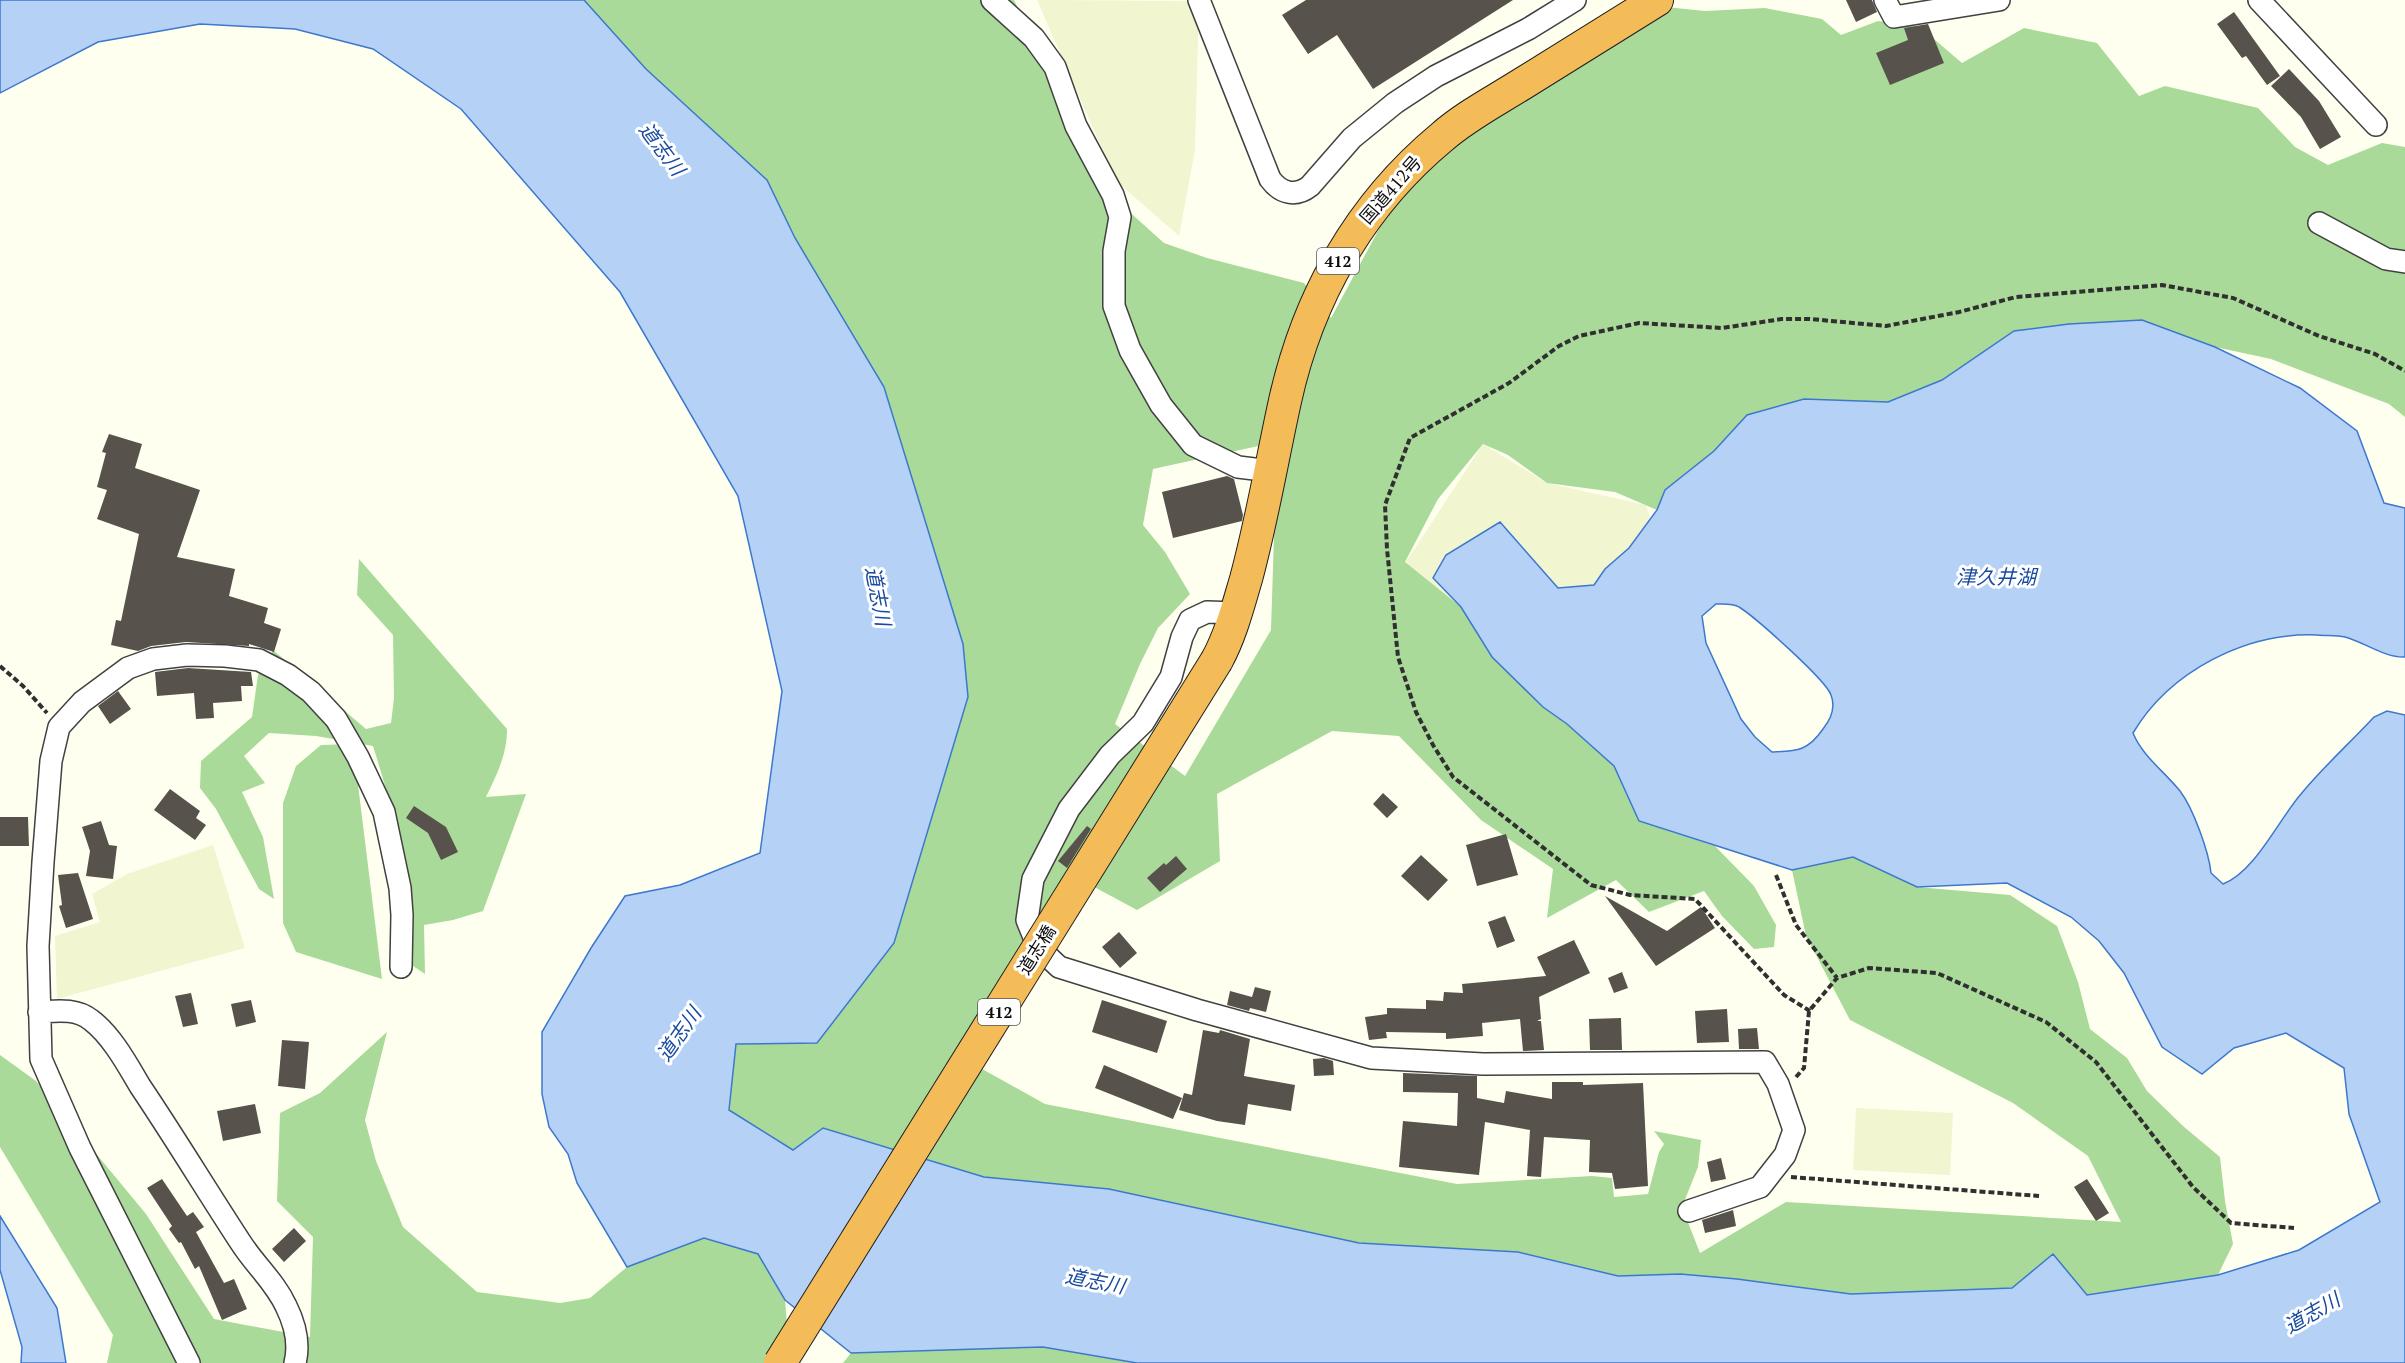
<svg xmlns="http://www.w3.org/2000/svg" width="2405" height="1363" font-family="'PT Serif','Noto Sans JP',serif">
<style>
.farmland{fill:#f1f5d0}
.forest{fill:#aada99;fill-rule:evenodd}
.water{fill:#b5d2f6;stroke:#3c78cd;stroke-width:1.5;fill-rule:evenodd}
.building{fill:#57524b}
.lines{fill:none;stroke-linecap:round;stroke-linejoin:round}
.minor-casing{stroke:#414141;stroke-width:24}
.highway-casing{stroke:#1f1f1f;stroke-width:34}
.path{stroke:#303030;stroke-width:4;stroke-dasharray:6 3;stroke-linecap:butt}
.minor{stroke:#fff;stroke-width:21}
.highway{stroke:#f3bc59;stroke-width:32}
.highway-bridge-casing{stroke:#1f1f1f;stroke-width:34;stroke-linecap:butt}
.highway-bridge{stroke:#f3bc59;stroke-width:32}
.labels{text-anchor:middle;stroke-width:6;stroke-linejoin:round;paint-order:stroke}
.shield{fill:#fff;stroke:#565656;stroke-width:1.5}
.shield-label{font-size:16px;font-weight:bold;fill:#0e0e0e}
.street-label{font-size:18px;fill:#0e0e0e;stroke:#fff}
.water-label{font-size:20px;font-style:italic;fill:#184ba0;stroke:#fff}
</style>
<rect width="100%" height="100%" fill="#fffff0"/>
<path class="farmland" d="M1037,0L1199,1L1195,150L1179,236L1116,181Z
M1483,444L1547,483L1646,505L1758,843L1493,678L1406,562Z
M213,845L245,948L57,999L55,936L100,922L92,894L127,874Z
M1856,1108L1953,1113L1950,1175L1853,1170Z"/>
<path class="forest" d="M584,0H1014L1105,190L1164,243L1207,258L1304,283L1331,318L1392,205L1438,151L1637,4L1705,11L1765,8L1822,19L1841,35L1878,21L1920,27L1962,63L2024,28L2097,43L2139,96L2165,86L2258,108L2295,147L2328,165L2382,143L2405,147V417L2389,404L2271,359L2215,347L2014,331L1942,380L1888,402L1804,399L1747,415L1714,451L1665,490L1657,510L1615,492L1547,483L1508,455L1483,444L1438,499L1405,562L1461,607L1492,657L1543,707L1567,724L1614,766L1639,821L1715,846L1754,886L1776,925L1774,947L1754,949L1722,916L1704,891L1649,912L1616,880L1547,918L1553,869L1481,820L1399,736L1332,731L1217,794L1220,861L1137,910L1072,875L975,1065L1045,1104L1457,1184L1592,1176L1612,1178L1614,1197L1648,1194L1659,1152L1664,1144L1654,1131L1701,1140L1698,1167L1682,1207L1700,1253L1786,1202L2121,1222L2088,1156L2013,1103L1850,1020L1806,936L1792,870L1853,857L1917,887L2010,895L2057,926L2078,982L2090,1029L2127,1058L2147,1091L2183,1126L2220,1157L2225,1201L2233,1244L2218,1275L2086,1295L2053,1254L2012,1288L1851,1294L1737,1279L1680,1274L1618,1276L1518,1252L1359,1243L1109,1189L984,1177L823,1128L794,1150L729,1110L736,1044L817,1043L894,943L968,697L963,644L927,527L767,180L646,69ZM1277,442L1271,630L1185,776L1115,724L1140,664L1158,628L1190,594L1165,552L1143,525L1153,469Z
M359,559L507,729C507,755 497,774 486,797L526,794L483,911L453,920L424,925L425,974L413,966C415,892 395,816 373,746L316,736L269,733L244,756L265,783L242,792L263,837L274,899L259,889L216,809L200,788L201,761L252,717L258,675L273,650L366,729L391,723L394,698L393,635L357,595Z
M353,744L382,979L296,952L283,923V803L296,766L321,745Z
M387,1032L365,1120L376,1161L403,1227L477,1292L560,1303L590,1298L627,1267L704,1238L758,1254L785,1300L788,1338L771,1363H107L113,1335L0,1147V1055L36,1081L146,1214L214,1319L310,1337L313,1237L277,1201L280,1113L320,1093Z
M1043,1347L1137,1363H843L851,1353Z"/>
<path class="water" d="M0,0H584L646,69L767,180L795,238L884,387L963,644L968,697L894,943L817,1043L736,1044L729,1110L793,1150L823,1128L984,1177L1109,1189L1359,1243L1518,1252L1618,1276L1680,1274L1737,1279L1851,1294L2012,1288L2053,1254L2087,1295L2218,1275L2299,1250L2380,1202L2349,1114L2344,1068L2286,1033L2234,1048L2202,1074L2162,1047L2124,973L2099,941L2071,917L2007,883L1917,887L1853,857L1792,870L1639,821L1614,766L1567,724L1543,707L1492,657L1461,607L1433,578L1446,555L1500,522L1558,588L1594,585L1605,569L1629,548L1657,510L1665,490L1714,451L1747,415L1804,399L1888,402L1942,380L2014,331L2069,324L2142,320L2215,347L2300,388L2357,431L2384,503L2405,508V657C2385,658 2364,642 2345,637C2336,635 2326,636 2317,635C2246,632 2170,671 2133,733C2143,757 2164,771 2180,791C2193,808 2209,852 2211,873L2223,884C2255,872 2279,819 2301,794C2323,767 2350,743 2374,717L2387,711L2405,715V1363H1137L1043,1347L851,1353L785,1300L758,1254L704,1238L627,1267L577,1183L568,1154L549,1127L542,1094V1032L591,948L625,896L680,885L760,853L782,691L738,496L620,292L461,109L373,49L295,29L200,24L98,42L0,93ZM1716,604C1723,604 1733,603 1739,607C1755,617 1826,680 1831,695C1836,708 1831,719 1823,729C1808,751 1797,751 1772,752L1755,737L1741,719L1706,643L1702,616Z
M0,1216L57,1308L66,1363H21L22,1347L0,1270Z"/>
<path class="building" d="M1306,0H1513L1373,89L1337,35L1308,54L1282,15Z
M1846,0H1872L1877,12L1856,22Z
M2234,12L2280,76L2267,85L2246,56L2242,58L2217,24Z
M1928,24L1944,63L1890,85L1876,53L1908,40L1904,28Z
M2289,69L2319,101L2341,137L2320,149L2301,117L2271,86Z
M109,434L142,444L135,468L200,490L177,557L235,569L229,596L268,608L264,623L281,629L274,652L249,644V646L186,642L151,646L138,651L111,645L116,620L121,621L139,534L97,519L107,490L97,487L106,453L102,452Z
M1227,476L1234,479L1243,515L1242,521L1173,538L1162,492Z
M188,668L251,672L253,686H241L242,701L213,703L214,718L196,719L194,693L157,696L155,672Z
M118,691L131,709L110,724L98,706Z
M170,789L200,811L196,818L206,825L195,840L154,810Z
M1383,793L1398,807L1387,818L1373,804Z
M414,806L446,827L458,852L441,860L428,833L406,818Z
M0,817H28L29,846H0Z
M101,821L109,845L117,846L113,879L86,876L90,851L82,827Z
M1087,826L1091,829L1067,868L1058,861Z
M1506,834L1518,875L1477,886L1466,845Z
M1421,855L1448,880L1428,901L1401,876Z
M1176,856L1187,869L1160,892L1147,878L1164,863L1166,865Z
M78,873L93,919L66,928L59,906L62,905L58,875Z
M1605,896L1667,931L1701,907L1715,928L1656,966Z
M1505,916L1515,941L1497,948L1488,922Z
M1119,932L1137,953L1120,968L1102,947Z
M1574,940L1590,973L1539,997L1541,1019L1537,1021H1541L1544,1050L1523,1051L1520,1019L1482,1023L1483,1036L1446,1039V1033L1386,1032L1387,1038L1369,1040L1365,1017L1387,1014V1008L1426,1009V1000L1443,1001L1444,992L1463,993L1462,984L1546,976L1537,957Z
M1622,972L1628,988L1614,993L1608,978Z
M1255,987L1271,991L1266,1012L1250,1008L1249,1011L1227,1005L1230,991L1252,997Z
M191,993L198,1024L183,1027L175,996Z
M251,1000L256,1022L236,1027L231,1004Z
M1102,1000L1167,1021L1157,1053L1092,1032Z
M1727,1009L1729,1042L1697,1043L1695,1011Z
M1621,1018L1622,1050H1590L1589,1019Z
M1757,1028L1759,1049H1739L1738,1029Z
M1203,1030L1219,1033L1220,1030L1250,1039L1244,1076L1295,1085L1291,1111L1248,1104L1245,1125L1217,1121L1179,1110L1184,1093L1192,1095Z
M282,1040L309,1042L305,1089L278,1086Z
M1324,1058L1333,1061L1334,1075L1314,1076L1313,1059Z
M1104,1065L1182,1098L1173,1119L1095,1088Z
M1403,1073L1477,1076V1098L1504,1103L1506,1091L1552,1099V1082H1583V1085L1643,1083L1648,1186L1615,1189L1612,1173L1589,1172L1590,1140L1544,1137L1541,1177L1527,1176L1530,1130L1485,1122L1479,1175L1399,1167L1403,1121L1457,1126L1458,1093L1403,1092Z
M255,1104L261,1133L223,1141L217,1111Z
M1721,1158L1726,1179L1711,1182L1707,1162Z
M162,1179L187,1216L193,1212L204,1227L196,1232L224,1283L234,1279L247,1309L222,1320L199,1266L195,1269L181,1242L179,1243L169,1229L172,1226L147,1188Z
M2087,1179L2109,1213L2096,1221L2074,1187Z
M1733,1210L1736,1226L1705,1233L1702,1220Z
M294,1228L306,1241L284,1262L272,1249Z"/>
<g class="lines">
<defs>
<path id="minor" d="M992,0L1034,38L1055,67L1076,126L1113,195L1120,217L1114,251V306L1130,350L1161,405L1193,445L1238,467L1271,471
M1199,0L1270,179C1281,194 1296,197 1310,186L1352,138L1395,103L1436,76L1528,29L1575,0
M1885,0L1894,17L1999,0
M2259,0L2376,125
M2319,223L2386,259L2405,262
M1237,613L1207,612L1190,620L1182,637L1171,677L1143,723L1110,755L1069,809L1033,879L1027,920L1038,947L1059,967L1197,1010L1371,1058L1483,1064L1765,1062L1778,1084L1794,1130L1785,1155L1760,1187L1689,1211
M39,1012C57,1011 76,1008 91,1020C112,1036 127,1064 140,1086C175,1138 207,1191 241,1243C255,1265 275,1282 286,1306C295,1324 300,1343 295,1363
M189,1363L80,1148L41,1059L38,946L43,862L51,761L59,727L82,702L128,668L153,659L187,655L225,656L259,660L288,675L311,692L336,719L358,757L384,812L400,888L402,915L401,967"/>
<path id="highway" d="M1217,660C1231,634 1238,606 1246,579C1262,520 1272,460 1285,401C1308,297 1360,205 1442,137C1466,116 1495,101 1522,84C1567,56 1612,28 1657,0"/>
</defs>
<use href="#minor" class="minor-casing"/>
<use href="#highway" class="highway-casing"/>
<path class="path" d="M0,666L23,686L47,713
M1776,875L1796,925L1837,978
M1810,1011L1784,995L1695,899L1630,895L1591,885L1453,777L1433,745L1416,712L1398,657L1387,549L1385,505L1410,438L1509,383L1559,346L1579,336L1639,323L1722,328L1782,319H1810L1886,326L1959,312L2016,297L2162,285L2233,298L2319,336L2375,354L2405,371
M1796,1077L1804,1068L1809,1011L1837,978L1869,968L1937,973L2046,1022L2096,1062L2193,1187L2231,1223L2294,1228
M1791,1177L2039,1196"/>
<use href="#minor" class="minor"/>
<use href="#highway" class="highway"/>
<defs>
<path id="highway-bridge" d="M780,1363L1217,660"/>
</defs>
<use href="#highway-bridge" class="highway-bridge-casing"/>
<use href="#highway-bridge" class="highway-bridge"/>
</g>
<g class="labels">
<g class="shield">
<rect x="1317" y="248" width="42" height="26" rx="4.5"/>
<rect x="978" y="999" width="42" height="26" rx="4.5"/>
</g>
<g class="shield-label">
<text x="1338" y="267">412</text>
<text x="999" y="1018">412</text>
</g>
<g class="street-label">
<text transform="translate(1391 190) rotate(-49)" y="6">国道412号</text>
<text transform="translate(1037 950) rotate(-58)" y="6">道志橋</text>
</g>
<g class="water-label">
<text transform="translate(662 149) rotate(53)" y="7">道志川</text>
<text x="1996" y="584">津久井湖</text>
<text transform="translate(878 596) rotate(79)" y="7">道志川</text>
<text transform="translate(679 1034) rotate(-55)" y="7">道志川</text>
<text transform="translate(1095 1281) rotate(11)" y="7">道志川</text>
<text transform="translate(2312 1313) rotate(-30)" y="7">道志川</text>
</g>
</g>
</svg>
